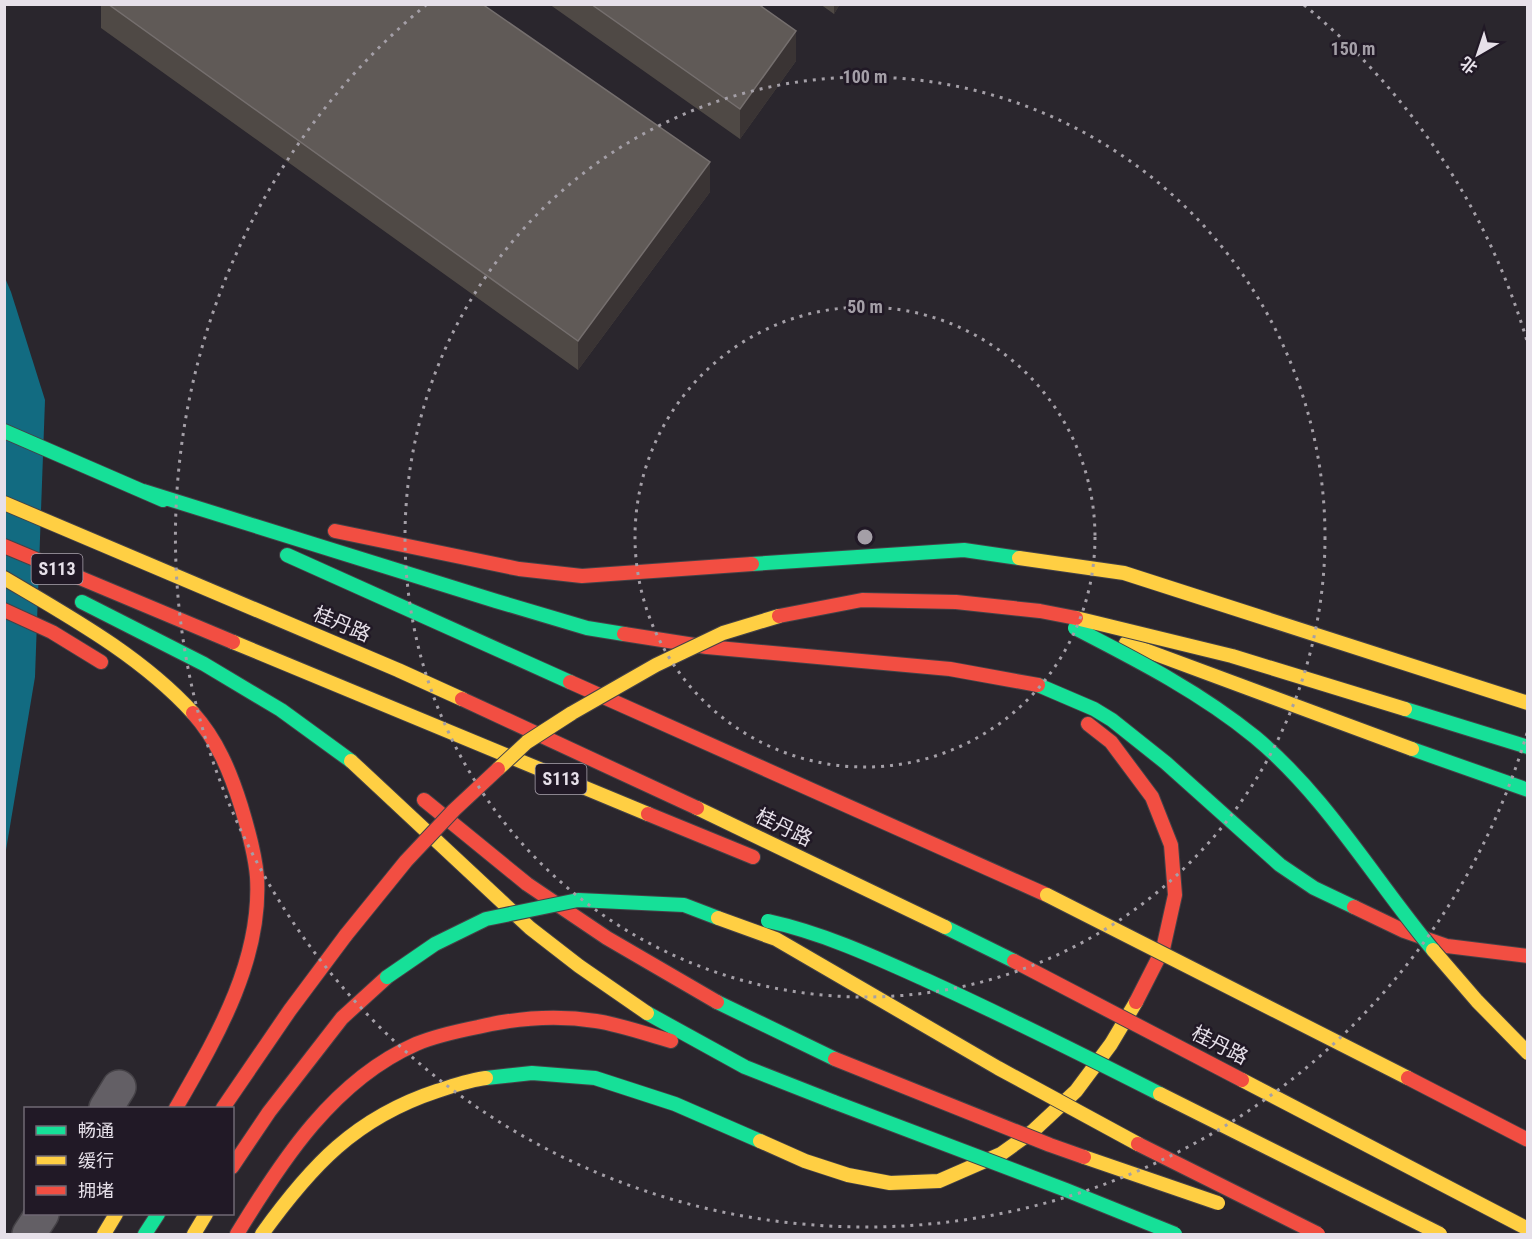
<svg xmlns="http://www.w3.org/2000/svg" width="1532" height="1239" font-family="'Roboto Condensed','Noto Sans SC',sans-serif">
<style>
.water{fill:#126b81}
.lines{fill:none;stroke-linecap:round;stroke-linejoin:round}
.street-casing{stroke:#454247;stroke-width:36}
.fast-casing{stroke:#454247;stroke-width:16}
.slow-casing{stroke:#454247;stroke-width:16}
.jam-casing{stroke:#454247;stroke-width:16}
.street{stroke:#635f65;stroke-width:33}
.fast{stroke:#16e098;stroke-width:14}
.slow{stroke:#ffcf43;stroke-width:14}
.jam{stroke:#f24e42;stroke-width:14}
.fast-bridge-casing{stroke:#454247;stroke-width:16;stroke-linecap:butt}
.slow-bridge-casing{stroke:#454247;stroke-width:16;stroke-linecap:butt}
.jam-bridge-casing{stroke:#454247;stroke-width:16;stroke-linecap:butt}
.fast-bridge{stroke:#16e098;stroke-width:14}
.slow-bridge{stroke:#ffcf43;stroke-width:14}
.jam-bridge{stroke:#f24e42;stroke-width:14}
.wall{fill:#4f4945}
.shaded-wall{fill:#3a3434}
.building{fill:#605a57;stroke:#756f6e;stroke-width:1.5}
.ring{fill:none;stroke:#a49fa7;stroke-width:3;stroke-dasharray:3 6}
.labels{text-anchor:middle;stroke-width:5;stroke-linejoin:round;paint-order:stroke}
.shield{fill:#211926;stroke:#aba4ae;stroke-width:1.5}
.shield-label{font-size:18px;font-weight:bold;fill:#e6e0e9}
.street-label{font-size:20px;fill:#e6e0e9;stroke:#211926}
.centre{fill:#a49fa7;stroke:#211926;stroke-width:3}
.ring-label{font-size:18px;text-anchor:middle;font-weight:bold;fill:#a49fa7;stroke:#211926;stroke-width:5;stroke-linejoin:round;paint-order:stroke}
</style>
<rect width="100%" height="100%" fill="#2a262d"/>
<path class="water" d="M5,278L11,292L45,400L35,677L5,856Z"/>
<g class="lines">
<defs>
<path id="street" d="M106,1108L119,1087
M29,1234L42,1214"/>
<path id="fast" d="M4,431L163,500
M143,491L496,601L587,628L624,634
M287,555L570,682
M752,564L964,550L1019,558
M82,602L204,664L281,710L351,761
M1038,685L1094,709L1112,720L1166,763L1280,865L1314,888L1354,907
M1412,749L1528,790
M945,927L1014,961
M717,1002L835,1059
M647,1013L745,1067L834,1102
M486,1078L532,1073L595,1078L675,1104L760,1141
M145,1234L158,1214"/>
<path id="slow" d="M4,503L398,670L462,699
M1019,558L1124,573L1528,703
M4,578C70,617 141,656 193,713
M233,642L648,814
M1126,643L1412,749
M351,761L530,928L579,966L647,1013
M697,808L945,927
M760,1141L805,1161L848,1175L890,1183L939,1181L1001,1154L1033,1131L1076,1091L1111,1044L1136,1002
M104,1234L116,1214
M194,1234L206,1214
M262,1234C311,1166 355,1118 437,1091C453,1086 469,1080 486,1078"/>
<path id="jam" d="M335,531L519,569L582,576L752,564
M4,546L233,642
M4,610L52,632L101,662
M624,634L707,647L950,669L1038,685
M570,682L1047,895
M462,699L697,808
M1088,724L1111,742L1152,797L1171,845L1175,895L1163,949L1136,1002
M424,800L527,884L607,938L717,1002
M648,814L753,857
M1354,907L1404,931L1447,946L1528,956
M176,1108C216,1038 262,961 257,877C255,853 248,829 241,806C230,771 217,740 193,713
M223,1108L290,1010L346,935
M232,1167L269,1112L342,1018L387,977
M237,1234C282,1160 334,1080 416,1044C435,1036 458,1031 478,1027C516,1018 557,1015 596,1021C622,1025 646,1034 671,1041"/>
</defs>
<use href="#street" class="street-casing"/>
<use href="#fast" class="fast-casing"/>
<use href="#slow" class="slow-casing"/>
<use href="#jam" class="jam-casing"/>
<use href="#street" class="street"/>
<use href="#fast" class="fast"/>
<use href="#slow" class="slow"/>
<use href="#jam" class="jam"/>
<defs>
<path id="fast-bridge" d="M1075,628C1137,660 1200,692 1255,737C1326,796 1374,879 1433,950
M1405,709L1528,747
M768,921C823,933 875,957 926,980C1005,1016 1083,1055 1160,1094
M387,977L435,944L486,919L578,900L684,905L718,918
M834,1102L1066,1190L1175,1234"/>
<path id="slow-bridge" d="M1076,618L1232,656L1405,709
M498,769L527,742L572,713L656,665L723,633L779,616
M1047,895L1408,1078
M718,918L776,939L998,1068L1138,1144
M1433,950L1477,1001L1528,1053
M1242,1080L1528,1229
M1160,1094L1440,1234
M1084,1157L1218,1203"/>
<path id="jam-bridge" d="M779,616L862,600L956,602L1040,611L1076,618
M346,935L406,861L454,810L498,769
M1014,961L1242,1080
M835,1059L1050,1145L1084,1157
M1408,1078L1528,1140
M1138,1144L1318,1234"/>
</defs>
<use href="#fast-bridge" class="fast-bridge-casing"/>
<use href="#slow-bridge" class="slow-bridge-casing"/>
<use href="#jam-bridge" class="jam-bridge-casing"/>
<use href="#fast-bridge" class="fast-bridge"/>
<use href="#slow-bridge" class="slow-bridge"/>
<use href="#jam-bridge" class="jam-bridge"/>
</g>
<path class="wall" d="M101,4H482L710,192L578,370L101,28Z
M549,4H758L796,61L740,139Z
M820,4H840L834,14Z"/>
<path class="shaded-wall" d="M834,4H840L834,14Z
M796,31V61L740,139V109Z
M710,162V192L578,370V341Z"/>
<path class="building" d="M108,4H482L710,162L578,341Z
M591,4H758L796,31L740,109Z"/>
<g class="ring">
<circle cx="865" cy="537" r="230"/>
<circle cx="865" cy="537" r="460"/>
<path d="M1527 733A690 690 0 1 1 426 5M1304 5A690 690 0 0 1 1527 341"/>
</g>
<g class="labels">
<g class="shield">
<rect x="31.5" y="554" width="51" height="30" rx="4.5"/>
<rect x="535.5" y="764" width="51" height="30" rx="4.5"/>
</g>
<g class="shield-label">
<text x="57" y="575">S113</text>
<text x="561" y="785">S113</text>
</g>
<g class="street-label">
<text transform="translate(342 624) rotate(23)" y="7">桂丹路</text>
<text transform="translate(784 827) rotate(26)" y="7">桂丹路</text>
<text transform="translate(1220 1045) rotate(27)" y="7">桂丹路</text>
</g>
</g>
<circle cx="865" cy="537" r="9" class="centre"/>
<g class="ring-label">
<text x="1353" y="55">150 m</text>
<text x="865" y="83">100 m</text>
<text x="865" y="313">50 m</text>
</g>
<rect width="1532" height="1239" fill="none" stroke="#e6e0e9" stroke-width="12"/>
<rect x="24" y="1107" width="210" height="108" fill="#211926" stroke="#706974" stroke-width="1.5"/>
<rect x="36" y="1126" width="30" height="9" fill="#16e098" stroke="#706974" stroke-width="1.5"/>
<text x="78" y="1137" font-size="18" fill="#e6e0e9">畅通</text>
<rect x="36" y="1156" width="30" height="9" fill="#ffcf43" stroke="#706974" stroke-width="1.5"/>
<text x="78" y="1167" font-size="18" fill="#e6e0e9">缓行</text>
<rect x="36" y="1186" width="30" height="9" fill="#f24e42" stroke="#706974" stroke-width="1.5"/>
<text x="78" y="1197" font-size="18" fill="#e6e0e9">拥堵</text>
<g transform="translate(1478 54) rotate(219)" stroke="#211926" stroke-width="4.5" paint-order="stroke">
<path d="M0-4.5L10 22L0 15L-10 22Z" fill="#e6e0e9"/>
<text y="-9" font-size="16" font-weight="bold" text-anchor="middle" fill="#e6e0e9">北</text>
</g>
</svg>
